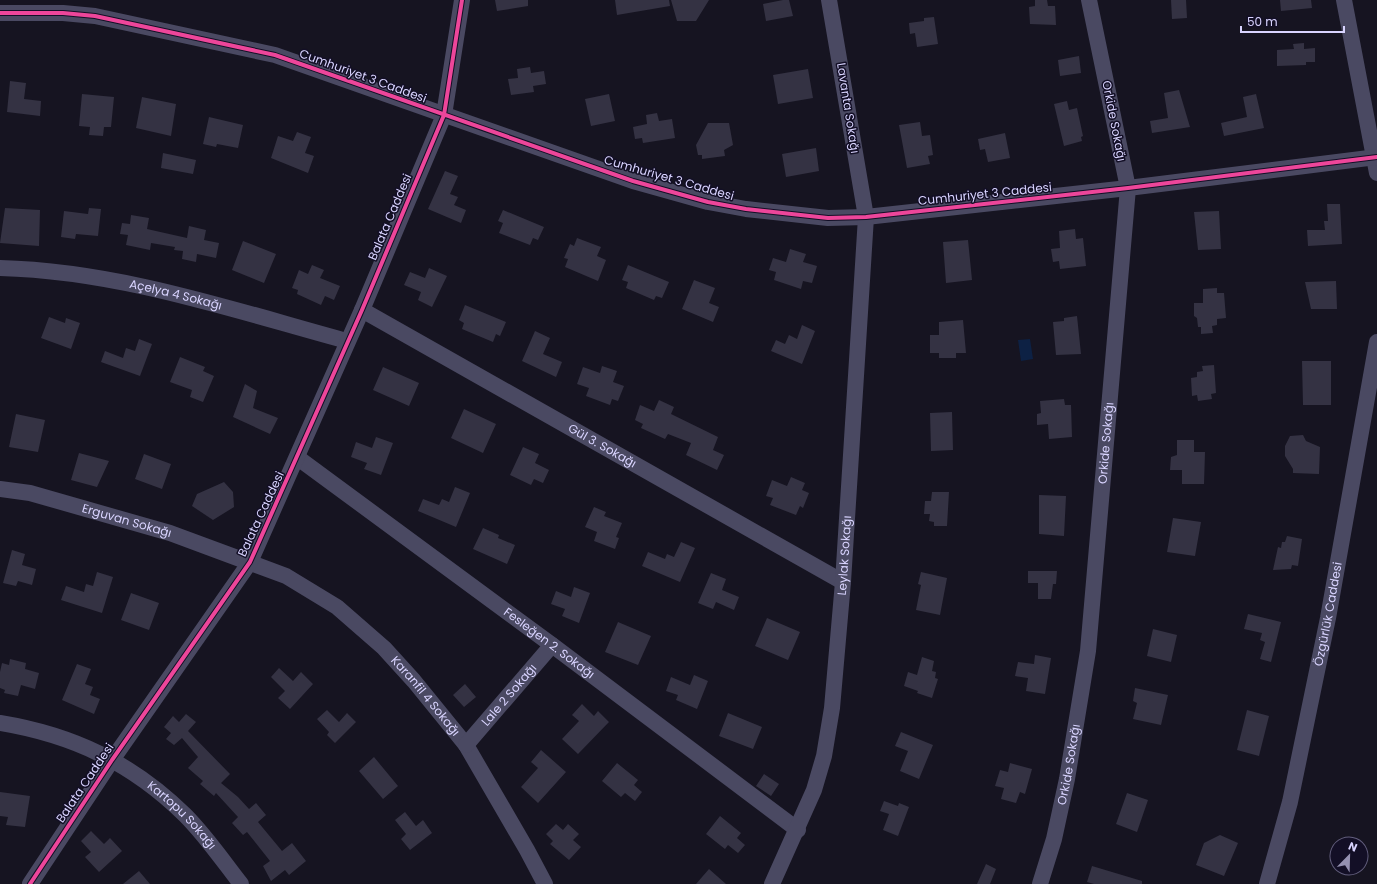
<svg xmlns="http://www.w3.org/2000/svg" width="1377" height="884" font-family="Poppins,sans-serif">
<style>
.water{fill:#0d2144}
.building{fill:#343243}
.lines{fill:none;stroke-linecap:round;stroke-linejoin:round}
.minor{stroke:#4a4962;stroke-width:16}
.cycleway-casing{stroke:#130f26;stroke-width:6}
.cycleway{stroke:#ed469a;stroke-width:4}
.labels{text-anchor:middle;stroke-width:3;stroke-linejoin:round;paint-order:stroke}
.street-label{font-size:12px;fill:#d9d4ff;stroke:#130f26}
</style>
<rect width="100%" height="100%" fill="#161421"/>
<path class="water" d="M1030,339L1033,359L1021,361L1018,340Z"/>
<path class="building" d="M495,0H528V6L497,11Z
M615,0H669L670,6L617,15Z
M671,0H709L696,21H677Z
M783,0H789L793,16L766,21L763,4Z
M1035,0H1047L1048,6H1055L1056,25L1030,24L1029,7L1035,6Z
M1171,0H1186L1187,18L1172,19Z
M1280,0H1311L1312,8L1281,11Z
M934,17L938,44L917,47L915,33L910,34L909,23L924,21V18Z
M1304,43V49L1315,48V62H1306V65L1277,66V50L1294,49L1293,44Z
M1079,56L1081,73L1060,76L1058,60Z
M530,67L531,73L544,71L546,84L533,86L534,92L511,95L508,79L518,78L517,69Z
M808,69L813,98L778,104L773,75Z
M10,81L26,83L24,99L41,101L40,116L7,112Z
M1179,90L1190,127L1152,133L1150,121L1168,118L1164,93Z
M82,94L114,97L111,127H104L103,136L89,135L90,127L79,126Z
M609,94L615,121L591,126L585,99Z
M1256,94L1264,128L1224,136L1221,123L1247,117L1243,97Z
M142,97L176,104L171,136L136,128Z
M1067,101L1069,110L1077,108L1083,136L1081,137L1082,141L1064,146L1054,104Z
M657,113L659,121L672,119L675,138L643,143L642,138L635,139L633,127L647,124L646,115Z
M209,117L243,125L238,148L217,144L216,147L203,144Z
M920,122L922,136L930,135L933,155L928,156L930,164L907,168L899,125Z
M708,123H729L733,145L724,150L725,156L702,159V155H698L696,145Z
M297,132L311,137L305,153L314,156L308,173L271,158L278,136L293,141Z
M1005,133L1010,158L988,162L985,149L980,150L978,139Z
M816,148L819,171L786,177L782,154Z
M163,153L196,160L193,174L161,168Z
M445,171L458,176L450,194L458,197L454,205L466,210L461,223L428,209Z
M1327,204H1340L1342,244L1308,246L1307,230H1325L1324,221H1328Z
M5,208L40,210L39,246L0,243Z
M89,208L101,209L98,236L76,234L75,239L61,237L64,211L88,214Z
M503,210L544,227L538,240L533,238L530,245L499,233L503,223L498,221Z
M1219,211L1221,249L1198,250L1194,212Z
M131,215L149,218L147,229L187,238L189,226L206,230L204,240L219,243L216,258L197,254L196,262L182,259L183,251L174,250L175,247L151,243L150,250L126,245L128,235L120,234L122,223L130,224Z
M1075,229L1076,239L1083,238L1086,266L1060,269L1059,261L1053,262L1051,249L1060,248L1059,231Z
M577,238L601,247L597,256L606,260L598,281L565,267L568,259L564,258L570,244L574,246Z
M968,240L972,280L946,283L943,242Z
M243,241L276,254L264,283L232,270Z
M790,249L806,254L803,262L817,266L812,283L803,281L801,289L774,280L776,272L769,270L773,258L786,262Z
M312,265L324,270L320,278L340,286L334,300L325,296L321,305L297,294L298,290L292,288L299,270L308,274Z
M628,265L669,282L662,298L656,296L654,300L626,288L628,282L622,280Z
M429,268L447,276L432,307L418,300L421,292L404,285L410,272L425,278Z
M694,280L715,288L709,303L719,307L713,322L682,309Z
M1336,281L1337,309H1311L1305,282Z
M1217,288V293H1224L1226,318L1217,319V325L1212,326L1213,333L1201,334V327H1198L1197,318L1194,316V303H1203V289Z
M465,305L506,322L500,336L496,334L493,342L462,329L464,323L459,320Z
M1077,316L1081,354L1056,355L1053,322L1064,321V318Z
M49,317L65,323L66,318L80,323L71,349L41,338Z
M963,320L966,353H956V358H939V353H930V335H939V322Z
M802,325L815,331L802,364L771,351L776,340L785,344L789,335L797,339Z
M535,331L550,338L543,354L562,362L556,377L522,361Z
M139,339L152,344L140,376L101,362L105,351L123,358L126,348L135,351Z
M180,357L205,367L203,371L214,376L203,402L190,397L192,390L170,382Z
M1302,361H1331V405H1303Z
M1214,365L1216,393L1211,394L1212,399L1198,401L1197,395L1192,396L1191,378L1197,377V372L1203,371L1202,366Z
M602,366L617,371L613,382L624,386L618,401L612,399L610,405L586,396L589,388L577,384L583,367L600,373Z
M383,367L419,383L409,406L373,390Z
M245,384L257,391L253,408L278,418L270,434L233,417Z
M1064,399L1065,405H1071L1072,437L1049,439L1048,424L1037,425V414L1041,413L1040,401Z
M659,400L674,407L671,414L718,437L713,450L724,455L717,470L686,455L691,443L668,434L665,439L641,428L643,424L635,420L640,405L654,411Z
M464,409L496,424L483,453L451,438Z
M952,412L953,450L931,451L930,413Z
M16,414L45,420L38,452L9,447Z
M1303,435L1306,441L1320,447L1319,474L1293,473V469L1285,456V446L1290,436Z
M376,437L393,443L381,475L364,469L367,463L351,457L356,442L372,448Z
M1177,440H1194V452H1205L1204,484H1182V470H1170L1171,457L1177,455Z
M523,447L539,454L535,463L549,470L543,483L534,479L531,485L510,475Z
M79,453L109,461L97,487L71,480Z
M144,454L171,464L162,489L135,479Z
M791,477L805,483L802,490L809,493L803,508L800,506L796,515L770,505L773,498L766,496L772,480L787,486Z
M224,482L233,492L234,507L213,520L192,506L197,494Z
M455,487L470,493L456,527L418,511L423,499L439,505L442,499L449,502Z
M932,492H949L947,526H934V522L929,521L930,514H924L925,501H931Z
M1039,495L1066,496L1064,536L1039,534Z
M594,507L606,512L604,516L622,523L616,537L619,538L615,549L594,541L597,532L585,527Z
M1173,518L1201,522L1195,556L1167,552Z
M483,528L499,535L498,538L515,545L507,564L473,549Z
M1287,536L1302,539L1298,566L1292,565L1291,569L1273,570L1278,547L1281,548L1282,542H1285Z
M681,542L695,548L680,582L642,566L648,552L665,559L667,554L674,557Z
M12,550L25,554L22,565L36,569L32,585L18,581L16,586L3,583Z
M1028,571H1057L1056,584H1053L1051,599H1038V583H1028Z
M97,572L113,577L102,613L61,600L66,586L84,592L86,584L93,586Z
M921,572L947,578L940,615L916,610L921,585L918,584Z
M711,573L726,579L722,590L739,597L734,610L716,602L713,609L698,603Z
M574,587L590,593L579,623L562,616L565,609L551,604L556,591L571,597Z
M131,593L159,603L149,630L121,620Z
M1248,614L1281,622L1271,662L1260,659L1265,642L1260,640L1262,633L1244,629Z
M767,618L800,632L788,660L755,646Z
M618,622L651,636L638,665L605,652Z
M1153,629L1177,635L1171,662L1147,656Z
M1035,655L1051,658L1045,694L1026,691L1028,678L1015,676L1018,662L1034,664Z
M922,657L934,661L932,671L936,672L935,678L938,679L932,698L917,693L918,691L904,686L908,672L917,675Z
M10,659L26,663L25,669L39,673L35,689L21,685L18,696L4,693L5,690L0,688V672L2,663L9,665Z
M77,664L91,669L85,684L93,687L90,695L100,699L94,714L62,700Z
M279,668L293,681L301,672L313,684L290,709L278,698L285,691L271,677Z
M694,675L708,681L697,709L676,700L678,695L666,691L671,677L690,685Z
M465,684L476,697L464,707L453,695Z
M1135,688L1168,695L1161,725L1133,719L1137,703L1133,701Z
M582,704L594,716L598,711L609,722L578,754L562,739L579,721L572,715Z
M327,710L339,722L347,713L356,722L335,743L327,735L329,732L317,719Z
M1247,710L1269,716L1259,756L1237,750Z
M728,713L762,727L753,749L719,736Z
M186,714L196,722L188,731L230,774L221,783L238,797L249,809L256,803L266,815L258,822L282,851L292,843L306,861L289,875L285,870L271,881L263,866L270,861L247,832L243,835L232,823L238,817L216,793L214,796L200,784L203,781L188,768L198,757L182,738L174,745L166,739L171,733L164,727L173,716L179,722Z
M901,732L933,745L919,779L900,771L908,751L895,746Z
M541,750L566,772L538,803L521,787L538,768L531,762Z
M374,757L398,786L383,799L359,771Z
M617,763L638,780L634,785L642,792L635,801L625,793L621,797L602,781Z
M1010,763L1032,769L1025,794L1020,792L1016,803L1001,799L1004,788L995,786L1000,770L1008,772Z
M764,774L779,784L771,796L756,786Z
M0,792L30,796L25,827L6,825L8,817L0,816Z
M1127,793L1148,800L1137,832L1116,824Z
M884,801L898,806L899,803L909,807L898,836L883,830L889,814L880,811Z
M405,812L416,826L423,820L432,833L410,850L401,839L406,834L395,820Z
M720,816L741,833L737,838L745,845L738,853L728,845L725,849L706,834Z
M556,824L563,830L568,824L579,834L573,840L581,847L569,860L550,844L553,841L546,834Z
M91,831L104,844L110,838L122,851L99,872L85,857L91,852L81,841Z
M1220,835L1238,843L1224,876L1196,865L1204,843Z
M986,864L996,869L990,884H977Z
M1092,866L1142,881V884H1094L1087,882Z
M709,869L726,884H696Z
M139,871L150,884H123Z"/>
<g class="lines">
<g class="minor">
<path d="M1344,0L1377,173"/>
<path d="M0,13H63L95,16L275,55L633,181L708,202L746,209L828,218L866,217L1128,188L1377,157"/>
<path id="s1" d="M0,268C119,271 233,310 347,341"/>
<path id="s2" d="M362,310L843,582"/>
<path id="s3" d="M298,458L552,645L798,830"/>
<path id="s4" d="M0,489L30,493L170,533L286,576L337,607L384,648L414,681L466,745L527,850L545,884"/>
<path id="s5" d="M0,723C73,735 132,763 185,815C206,836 223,861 241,884"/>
<path id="s6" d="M466,745L552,645"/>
<path d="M30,884L112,760L250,562L362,310L444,115L462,0"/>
<path id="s7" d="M772,884L814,790L824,756L832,708L843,582L866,217L829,0"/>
<path id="s8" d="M1040,884L1054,839L1067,779L1088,651L1128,188L1089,0"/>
<path id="s9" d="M1267,884L1290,802L1328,618L1377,342"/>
</g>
<defs>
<path id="cycleway" d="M0,13H63L95,16L275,55L633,181L708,202L746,209L828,218L866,217L1128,188L1377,157
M30,884L112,760L250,562L362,310L444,115L462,0"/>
</defs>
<use href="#cycleway" class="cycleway-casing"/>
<use href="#cycleway" class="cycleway"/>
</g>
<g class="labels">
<g class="street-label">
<text transform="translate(363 76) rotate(20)" y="4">Cumhuriyet 3 Caddesi</text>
<text transform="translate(848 108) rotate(81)" y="4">Lavanta Sokağı</text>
<text transform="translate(1114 121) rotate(79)" y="4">Orkide Sokağı</text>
<text transform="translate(669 178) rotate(16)" y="4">Cumhuriyet 3 Caddesi</text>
<text transform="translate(985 194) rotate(-6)" y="4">Cumhuriyet 3 Caddesi</text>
<text transform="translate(390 217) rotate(-67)" y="4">Balata Caddesi</text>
<text dy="4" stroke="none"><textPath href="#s1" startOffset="178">Açelya 4 Sokağı</textPath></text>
<text dy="4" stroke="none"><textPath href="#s8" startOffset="447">Orkide Sokağı</textPath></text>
<text dy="4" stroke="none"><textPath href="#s2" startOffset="276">Gül 3. Sokağı</textPath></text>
<text transform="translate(261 514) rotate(-65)" y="4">Balata Caddesi</text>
<text dy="4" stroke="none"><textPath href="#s4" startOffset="131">Erguvan Sokağı</textPath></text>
<text dy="4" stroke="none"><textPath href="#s7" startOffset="340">Leylak Sokağı</textPath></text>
<text dy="4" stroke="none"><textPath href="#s9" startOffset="277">Özgürlük Caddesi</textPath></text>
<text dy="4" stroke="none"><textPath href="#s3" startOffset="312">Fesleğen 2. Sokağı</textPath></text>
<text dy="4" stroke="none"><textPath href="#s6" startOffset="66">Lale 2 Sokağı</textPath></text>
<text dy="4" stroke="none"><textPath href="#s4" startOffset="485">Karanfil 4 Sokağı</textPath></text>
<text dy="4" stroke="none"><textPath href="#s8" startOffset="123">Orkide Sokağı</textPath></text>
<text transform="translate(85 783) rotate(-56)" y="4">Balata Caddesi</text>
<text dy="4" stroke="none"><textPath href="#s5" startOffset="208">Kartopu Sokağı</textPath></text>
</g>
</g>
<g transform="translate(1349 856) rotate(23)"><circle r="19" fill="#130f26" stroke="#625e7d"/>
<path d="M0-3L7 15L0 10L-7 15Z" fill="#9591b1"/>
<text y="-6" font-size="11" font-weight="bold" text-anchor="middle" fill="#d9d4ff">N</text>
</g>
<path d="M1241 26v6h103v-6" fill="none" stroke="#d9d4ff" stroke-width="2"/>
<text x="1247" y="26" font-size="12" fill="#d9d4ff" stroke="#130f26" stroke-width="3" paint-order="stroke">50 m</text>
</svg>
